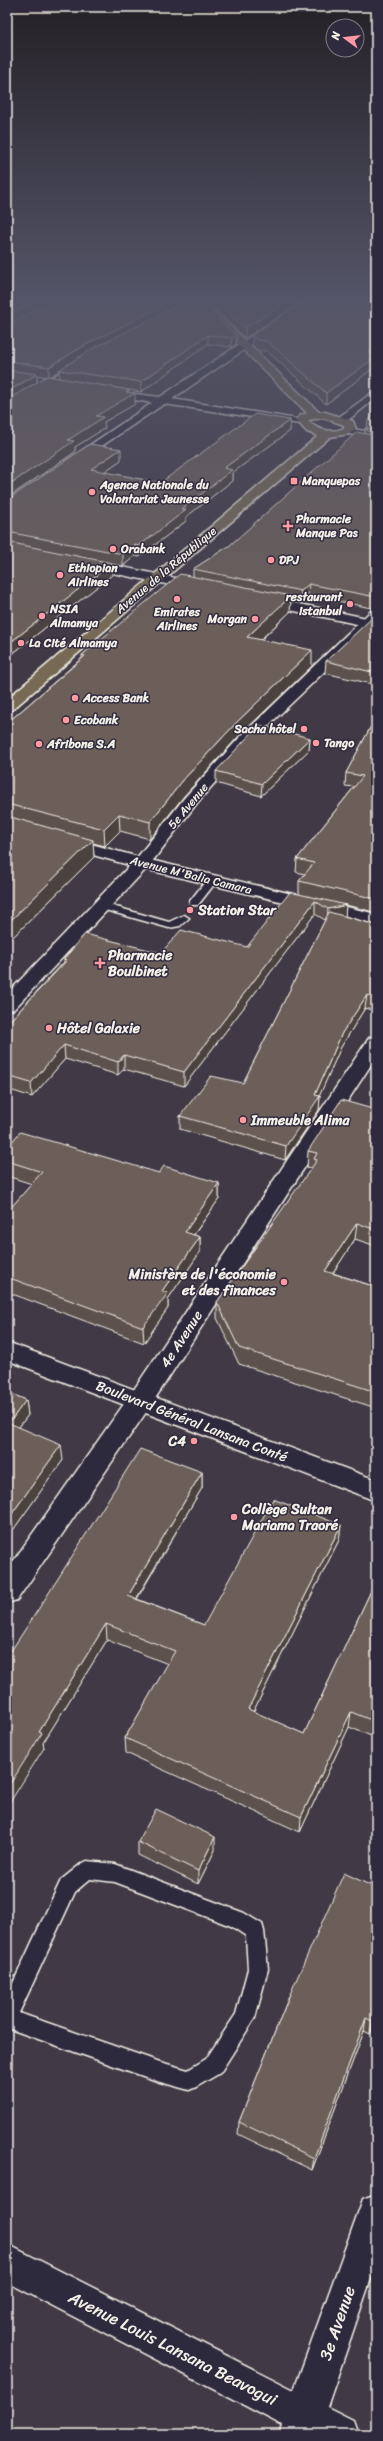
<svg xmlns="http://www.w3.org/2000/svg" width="383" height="2441" font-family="Sriracha,sans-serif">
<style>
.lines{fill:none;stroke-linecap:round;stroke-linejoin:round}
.service-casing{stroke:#f4f1e8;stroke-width:3}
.minor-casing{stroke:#f4f1e8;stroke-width:3}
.tertiary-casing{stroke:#f4f1e8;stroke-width:3}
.secondary-casing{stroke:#f4f1e8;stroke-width:3}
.primary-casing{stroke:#f4f1e8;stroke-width:3}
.service{fill:#2f2a3d;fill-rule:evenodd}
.minor{fill:#2f2a3d;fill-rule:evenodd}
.tertiary{fill:#2f2a3d;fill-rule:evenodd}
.secondary{fill:#2f2a3d;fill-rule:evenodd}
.primary{fill:#776a54;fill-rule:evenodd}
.wall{fill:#5d514d;stroke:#f4f1e8;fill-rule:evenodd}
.shaded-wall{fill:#4c423f;stroke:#f4f1e8}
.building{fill:#6c5e5a;stroke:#f4f1e8}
.poi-dot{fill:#ff9aa2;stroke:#2f2a3d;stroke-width:1.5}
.labels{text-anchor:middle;stroke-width:3;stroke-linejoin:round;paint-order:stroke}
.far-poi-label{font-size:12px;font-weight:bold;fill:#f4f1e8;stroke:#2f2a3d;text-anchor:start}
.far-street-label{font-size:12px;fill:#f4f1e8;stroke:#2f2a3d}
.poi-label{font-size:14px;font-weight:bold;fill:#f4f1e8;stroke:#2f2a3d;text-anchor:start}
.street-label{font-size:14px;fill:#f4f1e8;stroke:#2f2a3d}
.near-street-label{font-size:17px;fill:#f4f1e8;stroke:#2f2a3d}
</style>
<rect width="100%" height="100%" fill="#413a46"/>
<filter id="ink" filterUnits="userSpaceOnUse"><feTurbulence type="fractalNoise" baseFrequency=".025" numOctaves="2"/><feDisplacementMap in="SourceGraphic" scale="8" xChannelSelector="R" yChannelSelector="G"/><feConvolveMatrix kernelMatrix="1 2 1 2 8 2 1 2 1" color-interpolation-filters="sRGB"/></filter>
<g filter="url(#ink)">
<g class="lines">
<defs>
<path id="service" d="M74,363L76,366L43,389H39V387Z
M212,877L216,878V882L198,905H190V901L208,878Z
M102,903L169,922L184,915L189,918L180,926L169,928L98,908V904Z
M87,1861L115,1864L244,1913L262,1924L264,1931L268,1969L255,2018L220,2073L196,2087L189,2090L160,2082L7,2028V1996L61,1880L81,1864ZM90,1879L115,1882L231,1926L246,1936L248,1969L236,2014L206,2059L188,2070L160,2062L19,2013L75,1892Z"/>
<path id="minor" d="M309,298H320L172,399L303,420L307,421V425L164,404L75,464H67L65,462L152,403L101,394V390L160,397Z
M347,428L376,433V439L343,433V429Z
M83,559L156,574L163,578L156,582L78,566L77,563Z
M376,610V622L249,744L197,803L148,867L14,1009L7,1011V994L136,859L185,797L239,738L371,611Z
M376,1036V1057L149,1408L17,1600L7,1603V1570L131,1394L369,1038Z
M376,2194V2264L327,2407L353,2420L358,2434H279L282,2425L7,2282V2244L294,2390L363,2199Z"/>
<path id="tertiary" d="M7,821L146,859L376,914V924L136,867L7,831Z
M7,1342L376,1480V1501L7,1360Z"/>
<path id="secondary" d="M376,390V398L347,421H339V417Z
M156,574L205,584L207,587L200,591L151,581L149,578L151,575Z
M261,596L376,620V628L256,603L254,600Z"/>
<path id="primary" d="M191,298H201L319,412H325L353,421L356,429L349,434L330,437L12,710L7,711V699L318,436L307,432L296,420L301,415L307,413ZM324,418L344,425V428C333,433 316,431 308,420Z"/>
</defs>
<use href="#service" class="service-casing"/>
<use href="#minor" class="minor-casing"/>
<use href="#tertiary" class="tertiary-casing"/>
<use href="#secondary" class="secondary-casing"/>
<use href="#primary" class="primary-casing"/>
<use href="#service" class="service"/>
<use href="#minor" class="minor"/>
<use href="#tertiary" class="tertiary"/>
<use href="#secondary" class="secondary"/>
<use href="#primary" class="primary"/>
</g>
<path class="wall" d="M7,298H191V299L236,335V344L231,347L208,344L141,392L129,390V392L135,404L104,422L105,428L75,447V452L7,498ZM59,371L60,378L50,377ZM37,375L46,377L37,382Z
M203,298H307L245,338Z
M376,298V366L326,404L267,351L257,350L252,345V335Z
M376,413V609L308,595L300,603L291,601L290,612L261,640L312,666L238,737L184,796L150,839L120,831L105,846L93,843L94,857L7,943V723L82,658V655L193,576V569L229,546L365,433V428H367L368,420Z
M290,420V431L232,473V481L186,517V521L139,557L135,556L123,566L112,564V575L7,658V500L121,460L104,472L160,483Z
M376,617V685L325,673L326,661Z
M376,717V912H374L346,905L345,916L376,925V1011L365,1008L341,1047L319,1096H320L319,1110L285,1160L180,1129V1116L243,1083L325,920L315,914L184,1086L124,1069L118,1075L65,1059L32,1097L7,1089V1024L64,962V959L161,953L247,947L299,894V881L305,874L296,872L297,859L354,787L345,786L346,773Z
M310,738L309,750L261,796L216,783V771Z
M376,1110V1246L355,1239L333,1273L376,1287V1408L239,1364L217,1318V1302L312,1168L307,1167L308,1151Z
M7,1148L219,1183V1199L194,1235L200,1237V1252L168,1299V1308L144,1343L7,1292V1212L32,1184L7,1176Z
M7,1392L26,1400L28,1415L19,1427L63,1460L13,1530L7,1528Z
M202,1472V1488L137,1599L204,1625L341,1525L339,1540L253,1712L304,1734L376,1580V1738L349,1727L300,1832L126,1753L125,1738L168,1664L107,1640L43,1743L44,1748L7,1657Z
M138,1842L215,1850L198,1884L138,1855Z
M290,1994L376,2018L370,2034L364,2031L312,2170L238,2134L239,2122Z"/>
<path class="shaded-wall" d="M42,298H60L7,326V316Z
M177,298H191V300L59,370V371L49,377V367L85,345Z
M293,298H307L245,338V328Z
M208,335V344L141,392V382Z
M236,335V344L231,347L232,338Z
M376,348V366L326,404V393L369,353Z
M37,374V385L7,403V392Z
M129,390L130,396L135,393V404L104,422L105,428L75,447V452L7,498V486L68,440L96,416Z
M290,420V431L232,473V481L186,517V521L139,557V546L182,509L224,468Z
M121,449V460L92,480L91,469Z
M135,545V556L123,566V554Z
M112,563V575L7,658V645Z
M309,584L308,595L300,603L301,591Z
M291,596L290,612L247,652V637Z
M312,650V666L238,737L184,796L150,839V822L184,779L238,721Z
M310,738L309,750L261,796L262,784Z
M119,814L120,831L105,846L104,829Z
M93,840L94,857L7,943V924Z
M376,899V912H374Z
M315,901V914L184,1086V1072Z
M346,905L345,918L327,922L328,909Z
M367,995L365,1008L341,1047L318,1099L320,1096L319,1110L285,1160L286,1146L315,1095L342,1033Z
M64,1045L65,1059L32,1097L31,1083Z
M124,1055V1069L118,1075V1062Z
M219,1183V1199L185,1247V1232Z
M357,1223L355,1239L324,1287L325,1271Z
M200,1237V1252L168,1299V1308L144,1343L143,1327L162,1291Z
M26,1400L28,1415L10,1439L9,1423Z
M61,1445L63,1460L13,1530L11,1515Z
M202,1472V1488L129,1611L128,1596Z
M341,1525L339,1540L247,1724L248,1709Z
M106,1624L107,1640L43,1743L44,1748L7,1807V1789L39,1732Z
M351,1712L349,1727L300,1832L301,1817Z
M215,1837V1850L198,1884V1871Z
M376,2010V2018L370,2034L372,2021Z
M366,2018L364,2031L312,2170L314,2158Z"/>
<path class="building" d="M7,298H42L7,316Z
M60,298H177L85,345L49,367L7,361V325Z
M193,298H197L236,335L232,338L208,335L141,382L59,370L90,350Z
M213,298H293L245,328Z
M309,298H376V348L369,353L376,354V357L326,393L267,341L257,340L252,335Z
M7,370L37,374L7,392Z
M47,376L129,390L126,392L135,393L96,416L104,417L68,440L74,441L7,486V400Z
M376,413V422L368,420Z
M255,414L290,420L224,468L232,470L182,509L186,510L139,546L135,545L123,554L7,532V500L90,444L121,449L91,469L160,483Z
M365,428L376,430V597L309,584L301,591L193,569L229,546L357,432L372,435Z
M7,542L112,563L7,645Z
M180,574L291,596L247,637L312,650L238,721L184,779L150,822L119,814L104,829L7,804V723L85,656L82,655Z
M373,617H376V673L326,661Z
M376,717V899L299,881L314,863L297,859L363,776L346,773Z
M259,725L310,738L262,784L216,771Z
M7,816L93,840L7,924Z
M290,892L346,905L328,909L315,901L184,1072L124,1055L118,1062L64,1045L31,1083L7,1076V1024L67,960L64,959L85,934L161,953L181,930L247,947Z
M329,912L376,925V997L367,995L342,1033L315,1095L320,1096L286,1146L180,1116L211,1076L243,1083Z
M341,1100L376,1110V1230L357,1223L325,1271L376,1287V1392L239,1348L217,1302L317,1160L314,1159L317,1153L308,1151Z
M20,1132L159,1173L164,1166L219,1183L185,1232L200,1237L162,1291L168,1293L143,1327L7,1277V1212L42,1172L7,1161V1148Z
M7,1392L26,1400L9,1423L61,1445L11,1515L7,1513Z
M140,1449L202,1472L128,1596L204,1625L273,1499L341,1525L248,1709L304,1734L376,1580V1722L351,1712L301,1817L125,1738L175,1651L106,1624L39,1732L42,1733L7,1789V1657L45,1599Z
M156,1809L215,1837L198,1871L138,1842Z
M344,1873L376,1888V2010L372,2021L366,2018L314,2158L239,2122L290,1994Z"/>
</g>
<linearGradient id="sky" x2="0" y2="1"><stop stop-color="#242026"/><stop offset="0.47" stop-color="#545568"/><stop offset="1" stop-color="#545568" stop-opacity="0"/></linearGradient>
<rect width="383" height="640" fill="url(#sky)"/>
<g class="poi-dot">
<rect x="290" y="477" width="8" height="8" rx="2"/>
<circle cx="92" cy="492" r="4"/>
<path d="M286 520h4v4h4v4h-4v4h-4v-4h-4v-4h4z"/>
<circle cx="113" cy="549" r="4"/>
<circle cx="271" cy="560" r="4"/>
<circle cx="60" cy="575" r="4"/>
<circle cx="177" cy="599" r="4"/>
<circle cx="350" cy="604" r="4"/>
<circle cx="42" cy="616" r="4"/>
<circle cx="255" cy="619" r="4"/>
<circle cx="21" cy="643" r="4"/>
<circle cx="75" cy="698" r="4"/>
<circle cx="66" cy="720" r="4"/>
<circle cx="304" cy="729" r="4"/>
<circle cx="316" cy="743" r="4"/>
<circle cx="39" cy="744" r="4"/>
<circle cx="190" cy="910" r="4"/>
<path d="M98 957h4v4h4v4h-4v4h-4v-4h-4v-4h4z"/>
<circle cx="49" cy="1028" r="4"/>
<circle cx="243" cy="1120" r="4"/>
<circle cx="284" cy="1282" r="4"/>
<circle cx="194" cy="1441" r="4"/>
<circle cx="234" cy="1517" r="4"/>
</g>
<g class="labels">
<g class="far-poi-label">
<text x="302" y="485">Manquepas</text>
<text x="100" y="489">Agence Nationale du<tspan x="100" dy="14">Volontariat Jeunesse</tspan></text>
<text x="296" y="523">Pharmacie<tspan x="296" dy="14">Manque Pas</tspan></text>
<text x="121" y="553">Orabank</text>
<text x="279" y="564">DPJ</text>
<text x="68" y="572">Ethiopian<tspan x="68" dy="14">Airlines</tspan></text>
<text x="342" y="601" text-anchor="end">restaurant<tspan x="342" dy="14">istanbul</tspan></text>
<text x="50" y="613">NSIA<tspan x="50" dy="14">Almamya</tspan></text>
<text x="177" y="616" text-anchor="middle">Emirates<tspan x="177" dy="14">Airlines</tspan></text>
<text x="247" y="623" text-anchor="end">Morgan</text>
<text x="29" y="647">La Cité Almamya</text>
<text x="83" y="702">Access Bank</text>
<text x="74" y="724">Ecobank</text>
<text x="296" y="733" text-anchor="end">Sacha hôtel</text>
<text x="324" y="747">Tango</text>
<text x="47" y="748">Afribone S.A</text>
</g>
<g class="far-street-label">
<text transform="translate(166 570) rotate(-40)" y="4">Avenue de la République</text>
<text transform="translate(188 806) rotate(-50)" y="4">5e Avenue</text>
<text transform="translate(191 875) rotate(14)" y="4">Avenue M'Balia Camara</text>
</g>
<g class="poi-label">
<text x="198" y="915">Station Star</text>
<text x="108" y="960">Pharmacie<tspan x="108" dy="16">Boulbinet</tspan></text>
<text x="57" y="1033">Hôtel Galaxie</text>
<text x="251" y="1125">Immeuble Alima</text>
<text x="276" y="1279" text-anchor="end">Ministère de l'économie<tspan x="276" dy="16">et des finances</tspan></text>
<text x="186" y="1446" text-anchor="end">C4</text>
<text x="242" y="1514">Collège Sultan<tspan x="242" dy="16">Mariama Traoré</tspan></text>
</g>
<g class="street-label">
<text transform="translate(181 1339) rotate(-57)" y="5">4e Avenue</text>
<text transform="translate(192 1421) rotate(21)" y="5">Boulevard Général Lansana Conté</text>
</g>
<g class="near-street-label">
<text transform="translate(337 2323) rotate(-71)" y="6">3e Avenue</text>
<text transform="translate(173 2348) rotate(27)" y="6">Avenue Louis Lansana Beavogui</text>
</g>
</g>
<rect width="383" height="2441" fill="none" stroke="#2f2a3d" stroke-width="24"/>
<rect x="12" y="12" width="359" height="2417" fill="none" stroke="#f4f1e8" stroke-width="1.5" filter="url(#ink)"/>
<g transform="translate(345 38) rotate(285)"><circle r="19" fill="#2f2a3d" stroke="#7e7a81"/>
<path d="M0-3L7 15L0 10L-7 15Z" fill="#ff9aa2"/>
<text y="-6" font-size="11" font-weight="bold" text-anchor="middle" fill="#f4f1e8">N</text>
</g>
</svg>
